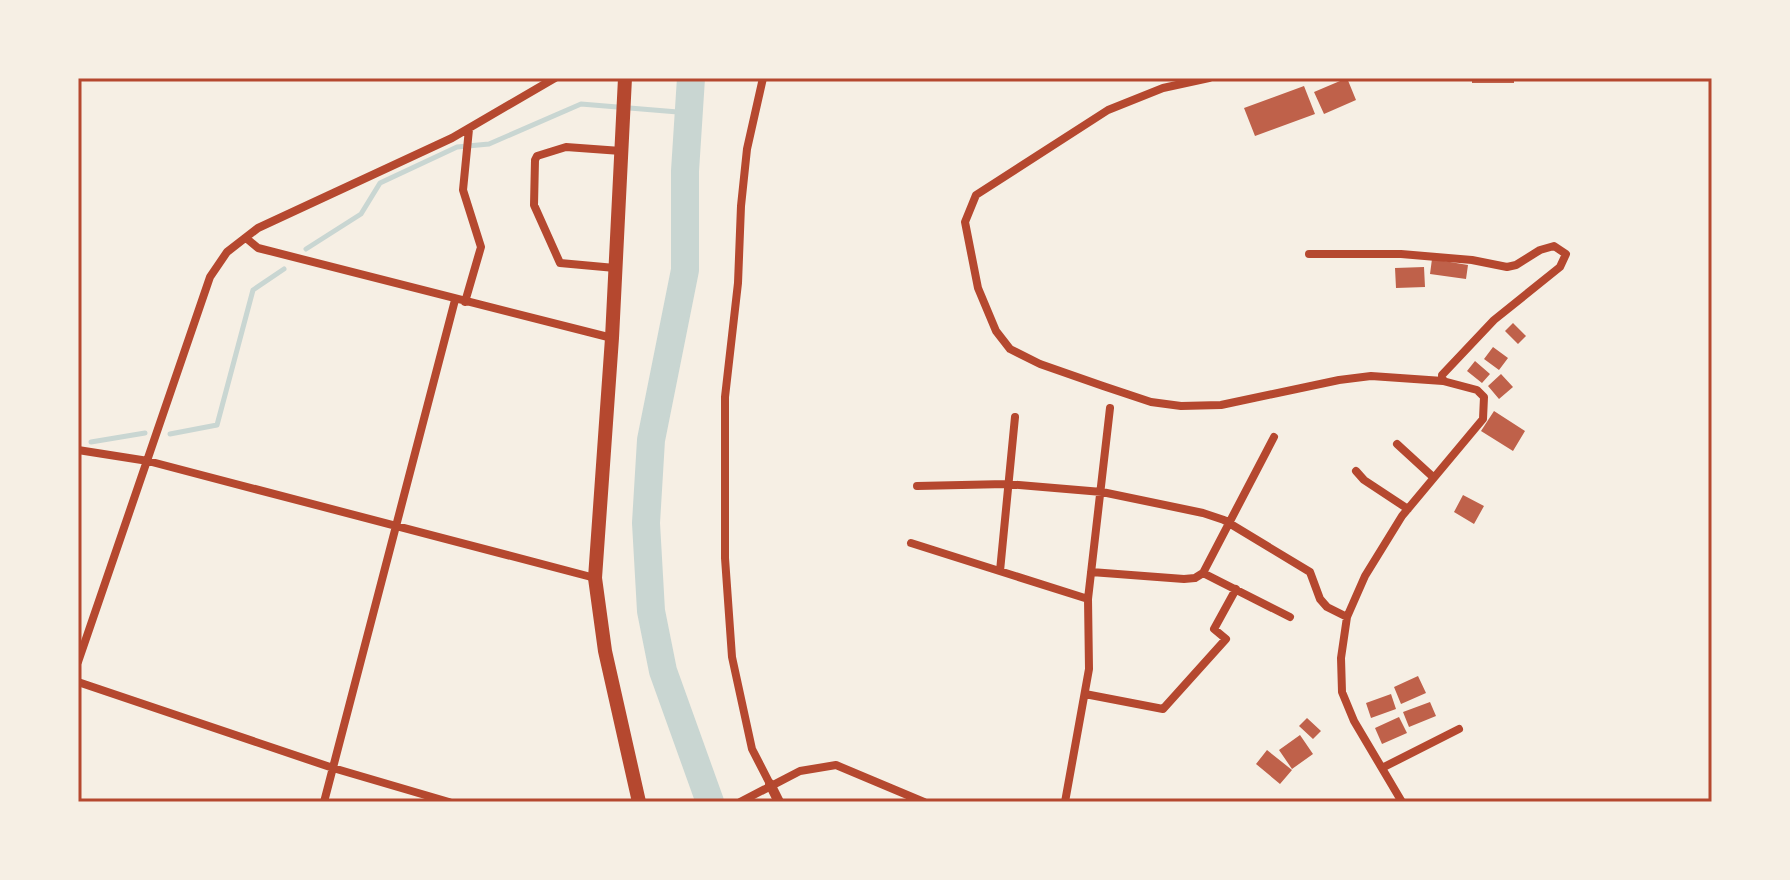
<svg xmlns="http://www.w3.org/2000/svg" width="1790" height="880" font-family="'PT Sans Narrow',sans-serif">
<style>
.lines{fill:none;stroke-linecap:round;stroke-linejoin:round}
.stream{stroke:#c9d6d2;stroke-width:5}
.river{stroke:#c9d6d2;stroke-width:28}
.building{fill:#bf614a}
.minor{stroke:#b5482f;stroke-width:8}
.tertiary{stroke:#b5482f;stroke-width:10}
.trunk{stroke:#b5482f;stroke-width:14}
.neatline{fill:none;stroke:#b5482f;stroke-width:3}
</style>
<rect width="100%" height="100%" fill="#f6efe4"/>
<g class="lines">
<path class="stream" d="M306,249L361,214L380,183L457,147L489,144L581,104L690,113
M170,434L217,425L253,290L284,269
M91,442L145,433"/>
<path class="river" d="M691,78L685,171V270L651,440L646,523L651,611L663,671L710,802"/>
</g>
<path class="building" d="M1347,78L1356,100L1324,114L1314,92Z
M1472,78H1514V83H1472Z
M1304,86L1315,114L1255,136L1244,108Z
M1432,259L1468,265L1466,279L1430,274Z
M1424,267L1425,287L1396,288L1395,268Z
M1513,323L1526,336L1518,344L1505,331Z
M1493,347L1508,358L1499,370L1484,359Z
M1475,361L1490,374L1482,383L1467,371Z
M1501,374L1513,387L1499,399L1488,386Z
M1494,411L1525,431L1513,451L1481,431Z
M1463,495L1484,506L1474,524L1454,512Z
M1418,676L1426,693L1401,704L1394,687Z
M1391,694L1396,709L1371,718L1366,703Z
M1430,702L1436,716L1409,727L1403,712Z
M1399,717L1407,733L1382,744L1375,728Z
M1307,718L1321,731L1313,739L1299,726Z
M1300,735L1313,754L1292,769L1279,750Z
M1267,750L1292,770L1280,784L1256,764Z"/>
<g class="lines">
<path class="minor" d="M763,78L747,149L741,206L738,283L725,397V558L732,657L752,749L770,784
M1209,78L1163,88L1108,110L976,195L965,222L978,288L996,331L1010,349L1040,364L1103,386L1151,402L1181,406L1221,405L1339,380L1371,376L1443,381L1477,390L1484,397L1483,419L1402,516L1365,576L1347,617L1341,658L1342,692L1354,721L1402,802
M246,238L258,248L612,338
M1309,254H1401L1472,260L1507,267L1516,265L1540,250L1554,246L1566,254L1560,267L1494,320L1442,375L1443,381
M615,268L560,263L534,205L535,160L537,156L566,147L621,151
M465,302L481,247L463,190L469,129
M1397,444L1433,477
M78,450L148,461L595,578
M1356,471L1364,480L1408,509
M917,486L1006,484L1102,492L1203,513L1224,520L1310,572L1320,599L1327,607L1347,617
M911,543L1088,599
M1000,571L1015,417
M1091,572L1184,579L1195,578L1203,573L1274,437
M1203,573L1290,617
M78,662L210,277L227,252L258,228L452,138L555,78
M78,682L333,768L449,802
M1085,694L1163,709L1226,639L1214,629L1236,589
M1382,768L1459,729
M324,802L455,300
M740,802L800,771L836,765L924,802
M1065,802L1089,669L1088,599L1110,408"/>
<path class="tertiary" d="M770,784L779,802"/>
<path class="trunk" d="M625,78L612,338L595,578L605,651L639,802"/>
</g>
<rect width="1790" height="880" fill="none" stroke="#f6efe4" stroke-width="160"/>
<rect x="80" y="80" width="1630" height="720" class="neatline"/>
</svg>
